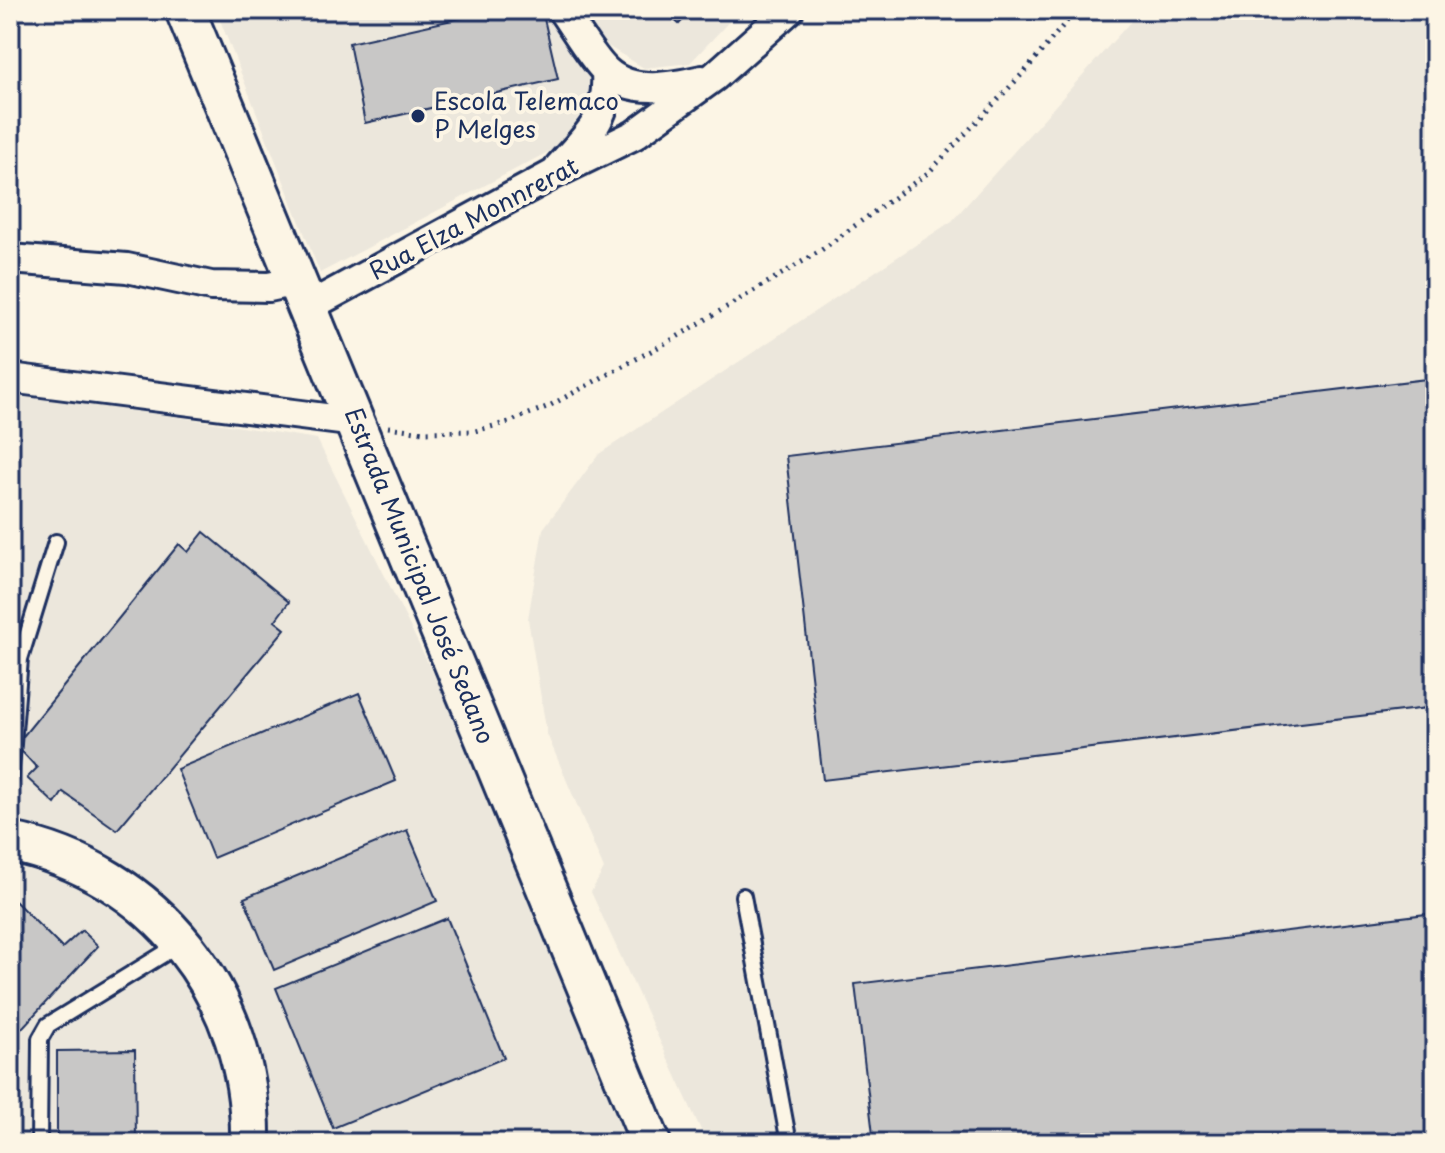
<svg xmlns="http://www.w3.org/2000/svg" width="1445" height="1153" font-family="'Playpen Sans',sans-serif">
<style>
.built{fill:#ece7dc}
.building{fill:#c8c7c6;stroke:#1b2f5e;stroke-width:2}
.lines{fill:none;stroke-linecap:round;stroke-linejoin:round}
.lane-casing{stroke:#1b2f5e;stroke-width:20}
.street-casing{stroke:#1b2f5e;stroke-width:34}
.secondary-casing{stroke:#1b2f5e;stroke-width:44}
.path{stroke:#1b2f5e;stroke-width:5;stroke-dasharray:2 6;stroke-linecap:butt}
.lane{stroke:#fcf5e5;stroke-width:14}
.street{stroke:#fcf5e5;stroke-width:28}
.secondary{stroke:#fcf5e5;stroke-width:38}
.poi-dot{fill:#1b2f5e;stroke:#fcf5e5;stroke-width:3}
.labels{text-anchor:middle;stroke-width:8;stroke-linejoin:round;paint-order:stroke}
.poi-label{font-size:24px;fill:#1b2f5e;stroke:#fcf5e5;text-anchor:start}
.street-label{font-size:24px;fill:#1b2f5e;stroke:#fcf5e5}
</style>
<rect width="100%" height="100%" fill="#fcf5e5"/>
<filter id="ink" filterUnits="userSpaceOnUse"><feTurbulence type="fractalNoise" baseFrequency=".0125" numOctaves="2"/><feDisplacementMap in="SourceGraphic" scale="16" xChannelSelector="R" yChannelSelector="G"/><feConvolveMatrix kernelMatrix="1 2 1 2 8 2 1 2 1" color-interpolation-filters="sRGB"/></filter>
<g filter="url(#ink)">
<path class="built" d="M216,10H553L596,87L561,145L320,273Z
M577,10H740L690,63L644,68L601,42Z
M1141,10H1435V1143H707L591,892L604,869L547,734L528,619L543,529L599,454L952,221Z
M10,390L317,439L666,1143H10Z"/>
<path class="building" d="M497,10H542L558,79L365,123L349,43Z
M663,10H692L679,24Z
M1435,378V707L823,780L786,456Z
M204,532L289,602L275,621L285,629L117,830L63,792L55,804L27,778L37,768L16,745L179,544L188,552Z
M359,693L396,781L213,858L177,769Z
M407,830L437,901L274,970L244,898Z
M10,896L62,948L82,930L98,946L10,1041Z
M1435,913V1143H874L855,984Z
M447,918L504,1058L333,1128L276,988Z
M135,1050L136,1143H57V1051Z"/>
<g class="lines">
<defs>
<path id="lane" d="M10,780L20,659L56,542
M743,896L789,1143
M39,1143L40,1039L48,1025L180,944"/>
<path id="street" d="M562,10C574,27 592,58 606,71C632,95 671,87 702,80
M559,167C589,133 609,120 606,72
M10,259L127,268L211,286L269,287L297,281
M308,307L552,175L634,135L714,77L789,10
M10,378L356,422"/>
<path id="secondary" d="M185,10L651,1143
M10,842C155,871 253,996 250,1143"/>
</defs>
<use href="#lane" class="lane-casing"/>
<use href="#street" class="street-casing"/>
<use href="#secondary" class="secondary-casing"/>
<path class="path" d="M388,427L423,432L475,431L509,422L549,406L675,338L820,251L929,172L1026,70L1076,10"/>
<use href="#lane" class="lane"/>
<use href="#street" class="street"/>
<use href="#secondary" class="secondary"/>
</g>
</g>
<circle class="poi-dot" cx="418" cy="116" r="8"/>
<g class="labels">
<g class="poi-label">
<text x="434" y="110">Escola Telemaco<tspan x="434" dy="28">P Melges</tspan></text>
</g>
<g class="street-label">
<text transform="translate(474 219) rotate(-28)" y="8">Rua Elza Monnrerat</text>
<text transform="translate(419 576) rotate(68)" y="8">Estrada Municipal José Sedano</text>
</g>
</g>
<rect width="1445" height="1153" fill="none" stroke="#fcf5e5" stroke-width="40"/>
<rect x="20" y="20" width="1405" height="1113" fill="none" stroke="#1b2f5e" stroke-width="3" filter="url(#ink)"/>
</svg>
